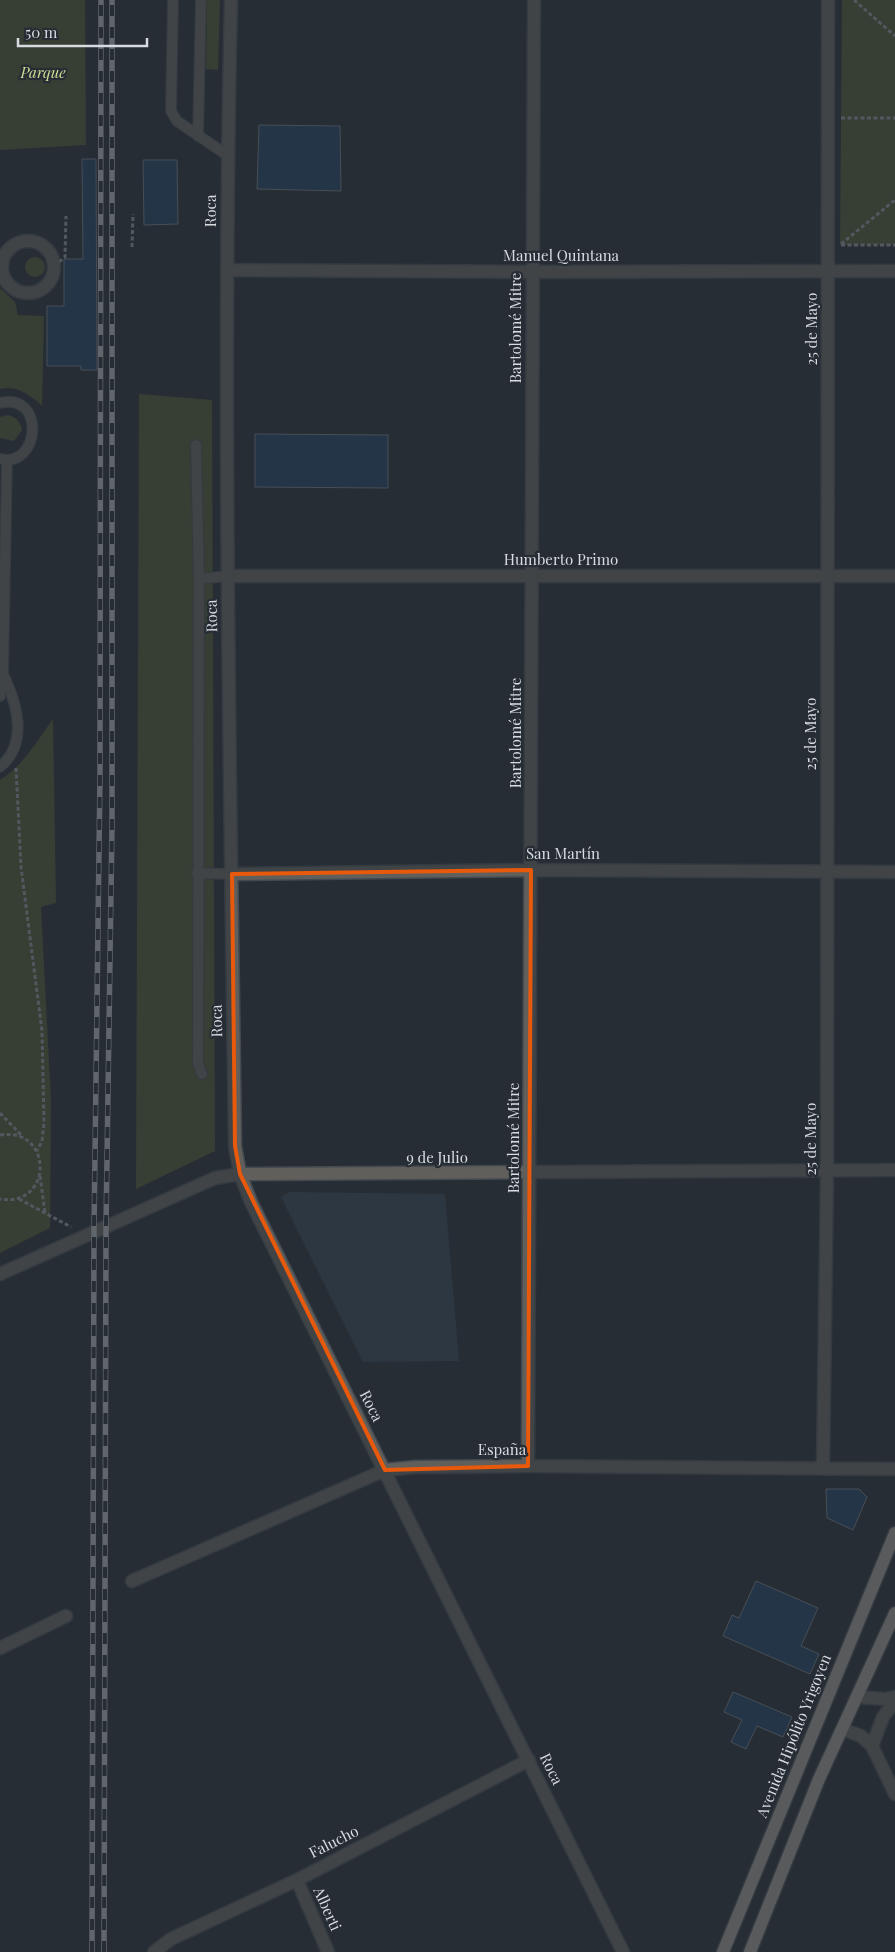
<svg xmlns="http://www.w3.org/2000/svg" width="895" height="1952" font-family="'Playfair Display',serif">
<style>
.built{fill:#2d3742}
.green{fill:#4d5334}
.building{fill:#223e5e;stroke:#6f757d}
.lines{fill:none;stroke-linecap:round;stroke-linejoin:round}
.lane-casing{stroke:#434950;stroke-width:12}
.street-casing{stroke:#434950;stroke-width:15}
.primary-casing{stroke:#434950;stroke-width:15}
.path{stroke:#888d93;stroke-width:3;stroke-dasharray:4 2.5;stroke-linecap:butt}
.lane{stroke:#615f5b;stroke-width:10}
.street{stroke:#615f5b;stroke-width:12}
.primary{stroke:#949189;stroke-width:12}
.rail-casing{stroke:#a6abaf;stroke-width:5.5}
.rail{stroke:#272d34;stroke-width:4;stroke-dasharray:11;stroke-linecap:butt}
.marked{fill:none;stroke:#e8590c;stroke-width:4;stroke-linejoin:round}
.labels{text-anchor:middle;stroke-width:4.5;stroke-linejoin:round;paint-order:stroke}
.park-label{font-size:15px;font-style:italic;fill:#d1df97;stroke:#272d34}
.street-label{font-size:15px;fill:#d8dce0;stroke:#272d34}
</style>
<rect width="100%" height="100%" fill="#272d34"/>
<path class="built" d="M289,1192L445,1194L459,1361L363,1362L281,1197Z"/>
<path class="green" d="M0,0H85L86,145L0,150Z
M207,0H220L218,70L206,69Z
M842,0H895V245H840Z
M25 267a10 10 0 1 1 20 0a10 10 0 1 1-20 0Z
M0,288L15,302L18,315L44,316L42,406C30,395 17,385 0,389Z
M139,394L212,400L215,1151L136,1189Z
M7,415C16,417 20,420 22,430L14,441L0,438V417Z
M53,719L56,903L41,907L51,1100L50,1228L0,1253V780C23,766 37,741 53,719Z"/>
<path class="building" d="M259,125L340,126L341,191L257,189Z
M82,159H96L97,370H81V366H47V306H64V259H83Z
M143,160H177L178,224L144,225Z
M255,434L388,435V488L255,487Z
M826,1489H859L867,1497L853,1530L827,1518Z
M756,1581L818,1608L801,1646L819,1654L810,1674L723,1636L732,1615L739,1618Z
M733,1692L792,1717L783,1737L757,1726L746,1749L731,1742L742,1720L724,1712Z"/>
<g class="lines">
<defs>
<path id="lane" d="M173,0L171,111L177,121L227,155
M198,136L201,0
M0,403C46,392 40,468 1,459
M196,445L199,579L198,1064L202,1074
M199,579L228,576
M0,696L3,674L7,460
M0,767C29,743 17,704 4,676
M197,873L232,874"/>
<path id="street" d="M231,0C222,382 230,764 235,1146L240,1174L251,1202L623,1952
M2 267a26 26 0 1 1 52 0a26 26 0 1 1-52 0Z
M227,270L532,272L895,271
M228,576H895
M232,874L531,870L895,872
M0,1274L215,1178L240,1174L895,1170
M528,1466L534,0
M823,1468L827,1172L828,0
M132,1581L385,1470L416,1467L528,1466L895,1469
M0,1648L66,1616
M857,1697L885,1699L895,1697
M842,1729L861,1736L872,1746L895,1794
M872,1746L883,1717L895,1701
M297,1880L328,1952
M154,1952L171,1939L297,1880L529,1760"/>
<path id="primary" d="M723,1952L895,1533
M750,1952L819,1779L895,1613"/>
</defs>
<use href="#lane" class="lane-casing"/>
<use href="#street" class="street-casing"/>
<use href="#primary" class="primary-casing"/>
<path class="path" d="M854,0L895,36
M841,118H895
M841,244L895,200
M841,245H895
M132,247L133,214
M54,266L65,257L66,216
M16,768L21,867L42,1031L44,1123L42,1141L37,1151
M0,1113L23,1137
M0,1135C54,1127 53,1208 0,1199
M40,1176L45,1213
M19,1199L71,1227"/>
<use href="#lane" class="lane"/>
<use href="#street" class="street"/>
<use href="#primary" class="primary"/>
<defs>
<path id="rail" d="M92,1952L94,1231L100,775L101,0
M104,1952L106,1226L112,826V0"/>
</defs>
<use href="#rail" class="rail-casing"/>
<use href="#rail" class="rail"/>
</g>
<path d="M0 0H895V1952H0ZM531,870L528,1466L385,1470L240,1174L235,1146L232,874Z" fill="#272d34" fill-opacity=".55" fill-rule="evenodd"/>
<path class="marked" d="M531,870L528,1466L385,1470L240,1174L235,1146L232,874Z"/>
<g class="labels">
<g class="park-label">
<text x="43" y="78">Parque</text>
</g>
<g class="street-label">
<text transform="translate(211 211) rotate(-90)" y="5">Roca</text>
<text x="561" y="261">Manuel Quintana</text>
<text transform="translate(516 328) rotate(-90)" y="5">Bartolomé Mitre</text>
<text transform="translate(812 329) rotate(-90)" y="5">25 de Mayo</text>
<text x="561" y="565">Humberto Primo</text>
<text transform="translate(212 616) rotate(-91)" y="5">Roca</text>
<text transform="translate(516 733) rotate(-90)" y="5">Bartolomé Mitre</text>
<text transform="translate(811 734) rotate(-90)" y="5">25 de Mayo</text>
<text x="563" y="859">San Martín</text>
<text transform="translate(217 1021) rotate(-91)" y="5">Roca</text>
<text transform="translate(514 1138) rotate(-90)" y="5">Bartolomé Mitre</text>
<text transform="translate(811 1139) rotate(-90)" y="5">25 de Mayo</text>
<text x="437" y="1163">9 de Julio</text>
<text transform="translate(371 1406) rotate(63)" y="5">Roca</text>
<text x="502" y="1455">España</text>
<text transform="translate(794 1736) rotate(-68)" y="5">Avenida Hipólito Yrigoyen</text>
<text transform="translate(551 1769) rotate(64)" y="5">Roca</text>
<text transform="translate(334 1842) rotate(-27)" y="5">Falucho</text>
<text transform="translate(327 1909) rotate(66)" y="5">Alberti</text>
</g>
</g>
<path d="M18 38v8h129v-8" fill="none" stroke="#d8dce0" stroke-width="2.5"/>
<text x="25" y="38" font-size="15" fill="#d8dce0" stroke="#272d34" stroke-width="4" paint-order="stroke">50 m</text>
</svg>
